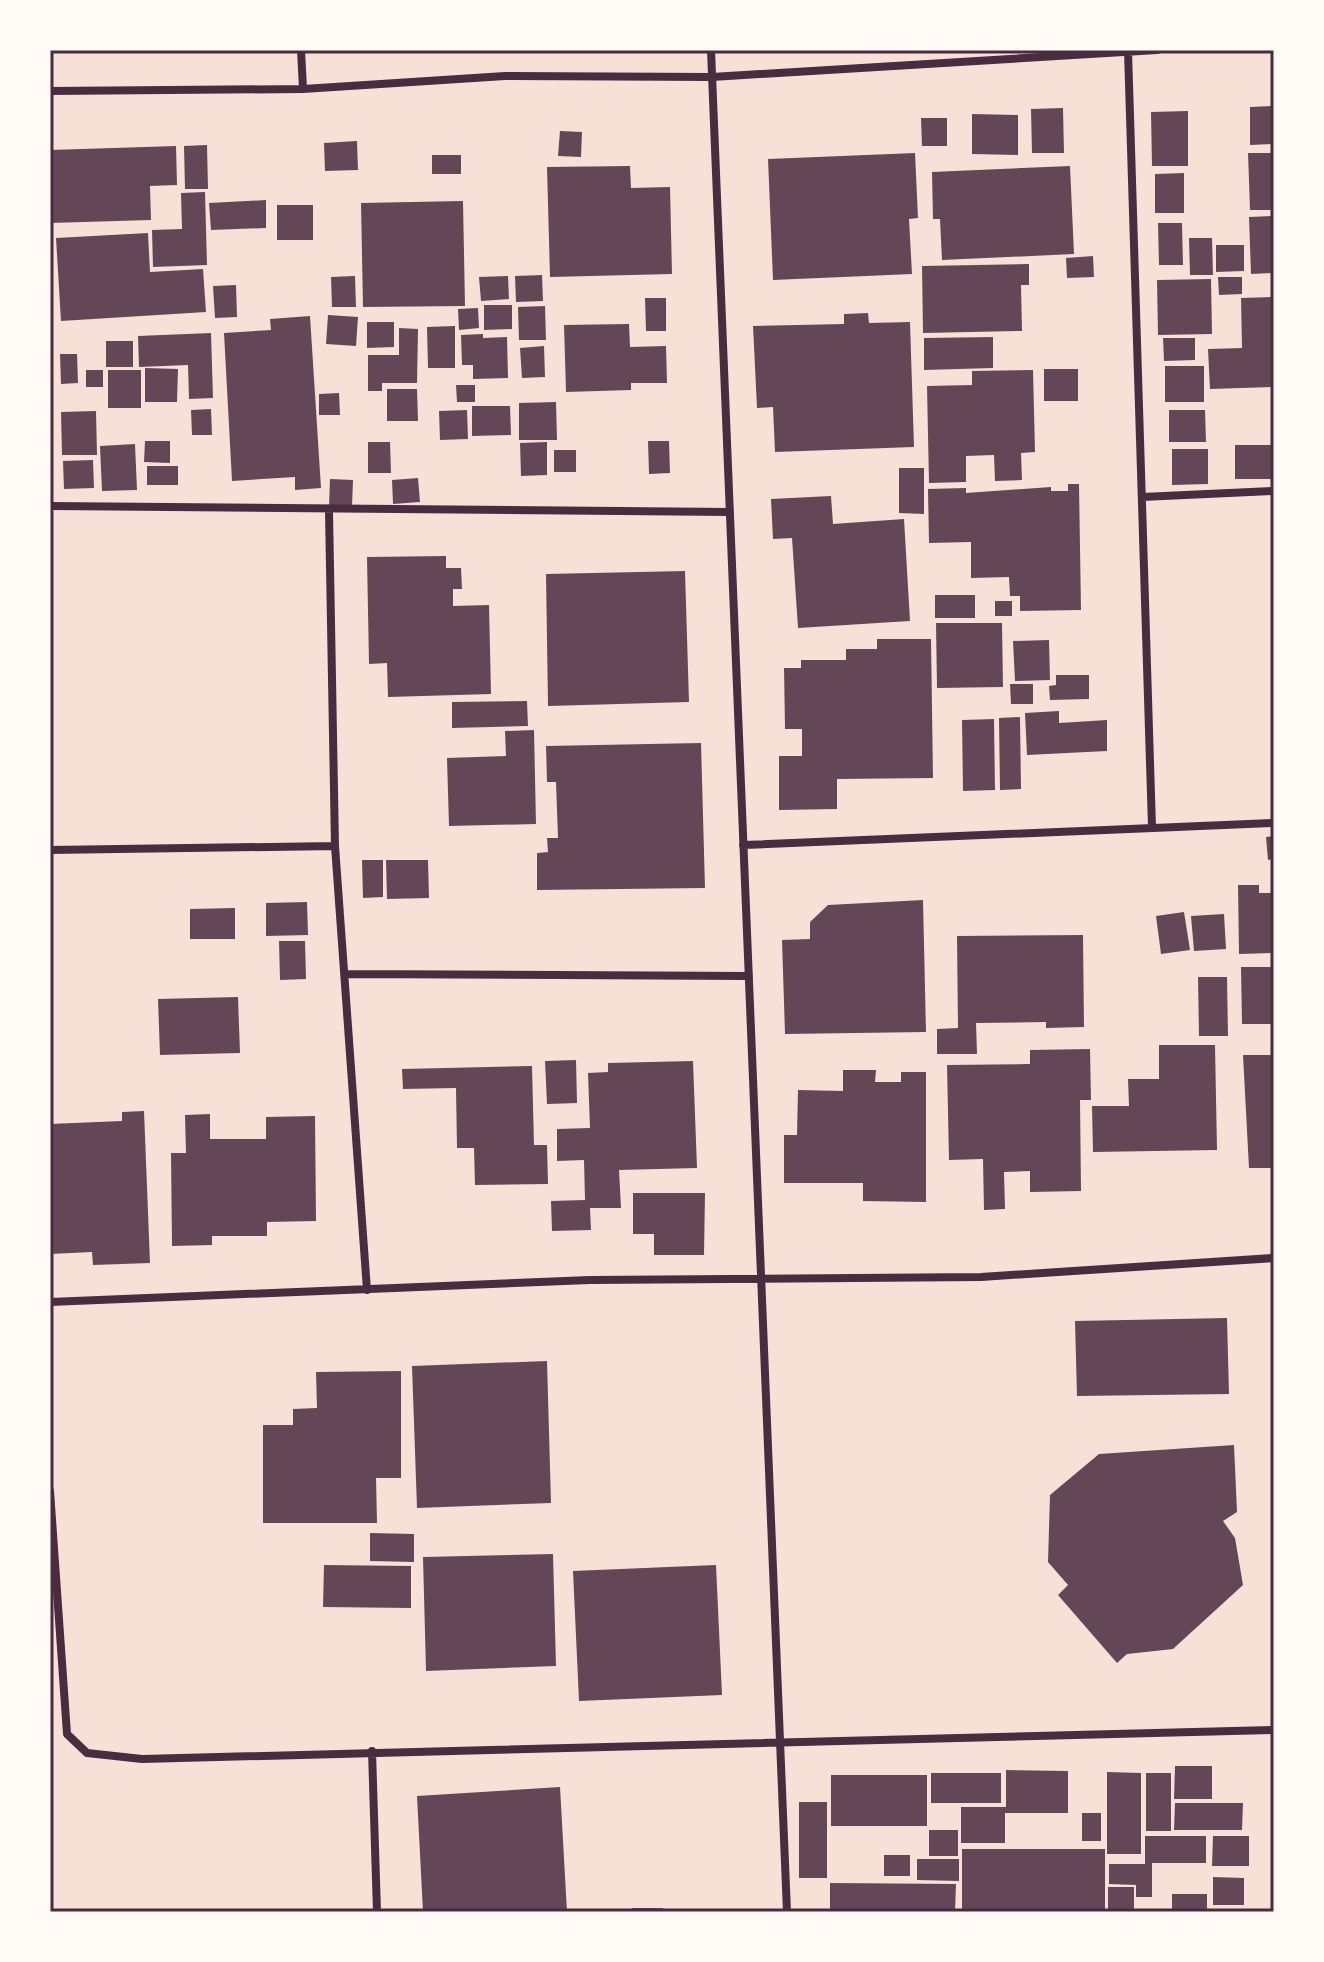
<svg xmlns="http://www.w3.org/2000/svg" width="1324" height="1962" font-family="'Nunito Sans',sans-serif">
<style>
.building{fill:#644757}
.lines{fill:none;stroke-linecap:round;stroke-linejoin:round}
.minor{stroke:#4a2c40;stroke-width:8}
.neatline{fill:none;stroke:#4a2c40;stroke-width:3}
</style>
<rect width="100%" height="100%" fill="#f7e1d7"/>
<path class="building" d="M1274,106V144L1250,145V107Z
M1063,108L1064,153H1032L1031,109Z
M1188,111V166H1152L1151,112Z
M972,114L1018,115V155L972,154Z
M921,118H947V146H922Z
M560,131L582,132L581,157L558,156Z
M357,141L358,170L325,171L324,143Z
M207,145L208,189H185L184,146Z
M176,146L177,185L150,186L151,220L50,223V150Z
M915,153L918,218L909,219L912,274L773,280L768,159Z
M1248,153H1274V210H1250Z
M432,155H461V174H432Z
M630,166L631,188L670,187L672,274L550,277L547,167Z
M1070,166L1074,254L942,260L940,219H933L932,172Z
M1184,173V213H1155V174Z
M205,192L207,265L153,267L152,230L182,229L181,193Z
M266,200V228L211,230L209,203Z
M463,201L465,306L363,307L361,203Z
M277,205H313V240H277Z
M1274,216V273L1251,274L1249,217Z
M1158,223H1182L1183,265H1159Z
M148,233L150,272L203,269L206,312L61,321L56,238Z
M1189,238H1212L1213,275H1190Z
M1216,245H1244V271L1216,272Z
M1093,256L1094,277L1067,278L1066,258Z
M1029,264V285H1021L1022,331L923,333L922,266Z
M542,275L543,301L516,302L515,276Z
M355,276L356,307H332L331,277Z
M508,276L509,299L481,301L479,277Z
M1218,277H1242V294L1219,295Z
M1211,279L1212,334L1158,335L1157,280Z
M236,285L237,317L215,318L213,286Z
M1274,297V387L1210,389L1208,349L1242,348L1241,298Z
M645,298H666V331H646Z
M484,305H512V329L484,330Z
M545,306L546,340H519L518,307Z
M478,308L479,328L459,330L458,309Z
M868,313L869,323L910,322L914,447L775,452L773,407L757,408L753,326L844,324V314Z
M328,315L358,317L356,346L326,344Z
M310,316L321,488L295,490V477L232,481L224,333L271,330L270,319Z
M367,322H394V347L367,348Z
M629,324L630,347L666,346L667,383H631V390L566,392L564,325Z
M455,326V368H428L427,327Z
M399,328L418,329L417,383H382V391H368V355H399Z
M211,333L213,398L189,399L188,365L139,367L138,336Z
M483,334V338L507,337L508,378L473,379V365H462L461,335Z
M993,337V368L924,370V338Z
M1163,338H1195V360L1164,361Z
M106,341H133V367H106Z
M544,346L545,377L522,378L520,348Z
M60,354H77L78,383L61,384Z
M1165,366H1204V402H1165Z
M145,368L178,369L177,402H145Z
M1044,369H1078V401H1044Z
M86,370H103V387H86Z
M108,370H141V408H108Z
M1033,370L1035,452L1021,453L1022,480L995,481L994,455L966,456V482L929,483L927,386L972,385V371Z
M456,385H475V402H457Z
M387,389H417L418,421H387Z
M339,393L340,415H319V394Z
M556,402L557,440H519V403Z
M472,406H510L511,435L472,436Z
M211,409L212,435H192L191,410Z
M467,410L468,439L440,440L439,411Z
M1169,410H1205L1206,442H1169Z
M96,411L97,455H62L61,412Z
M145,441H170V463L144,462Z
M648,441H669L670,473L649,474Z
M368,442H390L391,473H368Z
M547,442V475L521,476L520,443Z
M135,444L137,490L102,491L100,446Z
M1235,445H1274V479H1235Z
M1172,449H1208V484L1172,485Z
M554,450H576V472H554Z
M93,460L94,488L64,489L63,461Z
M147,466H178V485H147Z
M899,468H924V514L899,513Z
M418,478L420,502L393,504L392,480Z
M330,479L353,480L352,506H329Z
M1068,484H1079L1081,610L1020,611V596H1010L1009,577L971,578V542L929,543L928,489L966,488V493L1051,487V491H1068Z
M831,496L833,524L904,519L910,621L798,628L792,538L773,539L771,499Z
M446,556V568H461L462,589H453V606L489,605L491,694L388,697L387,663L369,664L367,557Z
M685,571L689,702L548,706L546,574Z
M935,595H975V618H935Z
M995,601H1012V616H995Z
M936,623H1002L1003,687L937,688Z
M877,639H931L933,778L837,779V809L779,810V756H802V729H785L784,668H801V660H846V649H877Z
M1049,640L1050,680L1015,681L1013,641Z
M1056,675H1089V699L1050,700L1049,686L1056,685Z
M1010,684H1033V704H1011Z
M527,701L528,726L452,728V702Z
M1059,711V723L1107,720V751L1027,755L1025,713Z
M1020,717L1021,789L1000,790L999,718Z
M994,719L995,790L963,791L962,720Z
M534,730L536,824L449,826L447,758L506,756L505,731Z
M701,743L705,888L537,890V853L548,852L547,838H558L556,782H547L546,746Z
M1274,836V859L1268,860L1266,837Z
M362,860H383V897L363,898Z
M386,860H428L429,898L387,899Z
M1238,885H1259V893H1274V953L1239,954Z
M923,900L926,1032L785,1034L782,940L810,939V922L828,905Z
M307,902L308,935L266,936V903Z
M235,908V939H190V909Z
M1184,912L1190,950L1161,954L1156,916Z
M1224,914L1226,949L1194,951L1191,916Z
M1083,935L1084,1027L1046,1028V1022L976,1023L977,1054H937V1029L958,1028L957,936Z
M279,941H305L306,979L280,980Z
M1241,967H1274V1024H1242Z
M1198,977H1227L1228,1036H1199Z
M238,997L240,1053L160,1055L158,999Z
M1159,1045H1215L1217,1150L1093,1152L1092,1106H1129L1128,1079H1159Z
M1090,1049L1091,1100H1080L1081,1191L1030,1192V1171L1004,1172L1005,1209L984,1210L983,1159L949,1160L947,1065L1030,1064V1050Z
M1243,1055H1274V1168H1249Z
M576,1060L577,1103L547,1104L545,1061Z
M693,1061L697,1168L619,1170L621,1208H590L591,1230L552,1231L551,1201L585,1200L584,1160L557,1161V1129L590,1128L588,1073L608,1072V1063Z
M532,1066L534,1145H547L548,1184L475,1185L474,1148H457L456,1088L403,1089L402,1069Z
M843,1070H876L875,1082H901V1072H926V1202L863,1201V1183H784V1135H797L798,1090L843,1091Z
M144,1111L150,1263L93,1265L92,1252L50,1254V1124L122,1121V1112Z
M210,1114V1139H266V1117L315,1116L316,1221L267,1222V1236H212V1245L172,1246L171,1153H186L185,1115Z
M633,1193H705L704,1255H654V1234H633Z
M1227,1318L1229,1394L1077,1396L1075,1321Z
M547,1361L551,1503L417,1508L412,1366Z
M401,1371V1478H376L377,1523H263V1425H293V1409L317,1408L316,1372Z
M1234,1445L1237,1512L1223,1521L1235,1538L1243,1585L1173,1649L1127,1654L1117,1663L1058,1595L1068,1585L1048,1562L1050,1495L1099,1454Z
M370,1533L414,1534V1562L370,1561Z
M553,1554L556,1666L426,1671L423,1557Z
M324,1565L411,1566V1608L323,1607Z
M716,1565L722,1695L579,1701L573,1571Z
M1175,1766H1212V1799H1174Z
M1006,1770L1068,1771V1813H1005V1843H961V1807H1006Z
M1107,1772L1141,1773V1854H1107Z
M931,1773H1001V1803H931Z
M1146,1773H1171V1831H1146Z
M831,1775H927V1826H831Z
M560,1787L567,1912H423L417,1796Z
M799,1802H827V1878H799Z
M1175,1803H1243L1242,1830H1174Z
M1082,1813H1101V1841H1082Z
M929,1830H958V1856H929Z
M1145,1836H1206V1863H1152V1897H1136V1885L1109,1884V1864H1145Z
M1213,1836H1249V1866H1212Z
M962,1849H1105V1912H962Z
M884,1855H910V1876H884Z
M917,1859H959V1881L917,1880Z
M1213,1877L1244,1878V1905H1213Z
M830,1883L956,1884L955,1912H830Z
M1108,1887H1134V1912H1108Z
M1172,1894H1207V1912H1172Z
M632,1908H663V1912H632Z"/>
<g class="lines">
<path class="minor" d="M301,50L303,89
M711,50L787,1912
M1128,51L1152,827
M50,91L303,89L505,76L712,77L1157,50
M1142,497L1274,491
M50,506L730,512
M329,511L335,846L367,1290
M743,845L1274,823
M50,850L335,846
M345,974L749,976
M50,1302L590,1280L981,1277L1274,1258
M50,1491L67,1734L87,1753L142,1759L1274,1730
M372,1751L377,1912"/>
</g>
<rect width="1324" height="1962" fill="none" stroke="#fffaf5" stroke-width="104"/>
<rect x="52" y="52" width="1220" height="1858" class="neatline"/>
</svg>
